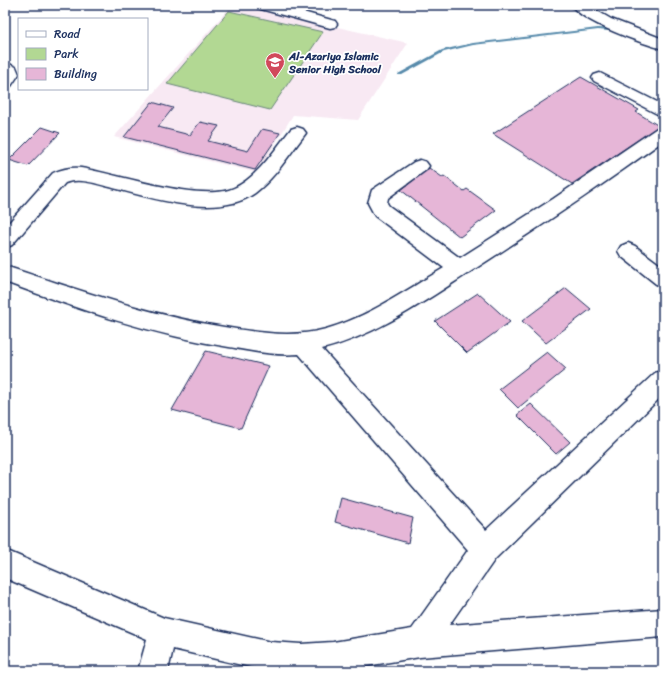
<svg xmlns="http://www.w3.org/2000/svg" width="668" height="676" font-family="Sriracha,sans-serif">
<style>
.built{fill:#f8e9f3}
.green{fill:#b2d893;stroke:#668478}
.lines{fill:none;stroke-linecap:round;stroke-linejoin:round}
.stream{fill:#568aab;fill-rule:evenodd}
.building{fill:#e6b6d7;stroke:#1b2f5e}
.minor-casing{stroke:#1b2f5e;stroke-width:3}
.minor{fill:#fff;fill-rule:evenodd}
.labels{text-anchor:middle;stroke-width:3.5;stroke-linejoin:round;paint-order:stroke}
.far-poi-label{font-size:11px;font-weight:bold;fill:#1b2f5e;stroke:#fff;text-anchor:start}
</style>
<rect width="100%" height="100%" fill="#fff"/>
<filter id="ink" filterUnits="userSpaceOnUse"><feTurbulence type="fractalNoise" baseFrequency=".025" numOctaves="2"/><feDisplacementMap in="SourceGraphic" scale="8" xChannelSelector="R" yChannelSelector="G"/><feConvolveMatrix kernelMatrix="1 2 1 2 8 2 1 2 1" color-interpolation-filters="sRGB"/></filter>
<g filter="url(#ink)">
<path class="built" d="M232,5H240L408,43L358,120L293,115L257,173L114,137Z"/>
<path class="green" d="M229,11L323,32L270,110L167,84Z"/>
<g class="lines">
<path class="stream" d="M598,28L619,30L621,31L619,32L598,30L473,45L444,52L402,75H398V74L442,50L473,43Z"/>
</g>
<path class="building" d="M581,77L639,110L636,112L659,126L572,184L493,134Z
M152,102L173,108L158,127L190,135L200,122L219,126L208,141L248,151L262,129L280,133L255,170L124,137Z
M42,127L60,133L28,166L9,160Z
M429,168L442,177L444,176L464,191L467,189L496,210L460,237L401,190Z
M566,288L591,309L546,343L522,321Z
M478,293L510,322L467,353L435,321Z
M206,351L269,366L241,428L172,410Z
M547,352L566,369L518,408L499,389Z
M531,404L570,442L556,454L517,415Z
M341,498L413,518L408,543L335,522Z"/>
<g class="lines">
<defs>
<path id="minor" d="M255,5H278L335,21L337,24L335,27L330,28L257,8Z
M571,5H587L611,19L663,39V49C641,43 584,23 571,5Z
M5,62L16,67L19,74L11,86L5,87Z
M600,73L663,105V117L594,81L592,78L594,75Z
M663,126V141C600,187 535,230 470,272C423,302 377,335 322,349L486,530L655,373L663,370V395L495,559L449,625L663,609V637L420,657L337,671H268L173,649L168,671H138L147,639L5,578V550L164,618L271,642L301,644L333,642L412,629L468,550L299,354C275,356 252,351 229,347C152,335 78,309 5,282V266C79,290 152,316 230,328C263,333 293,338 326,329C369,317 406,290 444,268L375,216L368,203L372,190L414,162L420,160L426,162L429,166L426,170L388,198L387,203L389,206L460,258L553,199L657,128Z
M297,127L303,129L306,133L303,137C288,156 275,178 255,193C218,220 151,198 110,187C97,184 79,177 65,183L12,245L5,248V227L53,173C62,169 71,167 81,168C117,174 202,203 234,188C258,177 275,149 291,129Z
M628,243L635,246L663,267V286L656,284L621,256L618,251L621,246Z"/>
</defs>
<use href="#minor" class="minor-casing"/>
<use href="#minor" class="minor"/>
</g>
</g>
<defs>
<symbol id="school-pin" viewBox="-11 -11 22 30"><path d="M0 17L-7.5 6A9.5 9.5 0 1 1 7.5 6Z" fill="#d1495b" stroke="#fff"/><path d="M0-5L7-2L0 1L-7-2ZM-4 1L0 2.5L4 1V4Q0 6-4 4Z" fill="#fff"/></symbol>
</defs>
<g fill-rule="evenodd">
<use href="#school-pin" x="264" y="51" width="22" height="30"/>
</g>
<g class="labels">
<g class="far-poi-label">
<text x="289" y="60">Al-Azariya Islamic<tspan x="289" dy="13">Senior High School</tspan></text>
</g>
</g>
<rect width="668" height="676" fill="none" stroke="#fff" stroke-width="20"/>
<rect x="10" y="10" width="648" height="656" fill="none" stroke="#1b2f5e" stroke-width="1.5" filter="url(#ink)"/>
<rect x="18" y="18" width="130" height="72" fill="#ffffff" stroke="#a4acbf"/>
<rect x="26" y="31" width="20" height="6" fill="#ffffff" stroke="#a4acbf"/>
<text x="54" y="38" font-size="12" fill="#1b2f5e">Road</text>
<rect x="26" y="48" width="20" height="12" fill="#b2d893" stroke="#a4acbf"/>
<text x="54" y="58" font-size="12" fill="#1b2f5e">Park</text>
<rect x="26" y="68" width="20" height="12" fill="#e6b6d7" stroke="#a4acbf"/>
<text x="54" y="78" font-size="12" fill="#1b2f5e">Building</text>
</svg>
